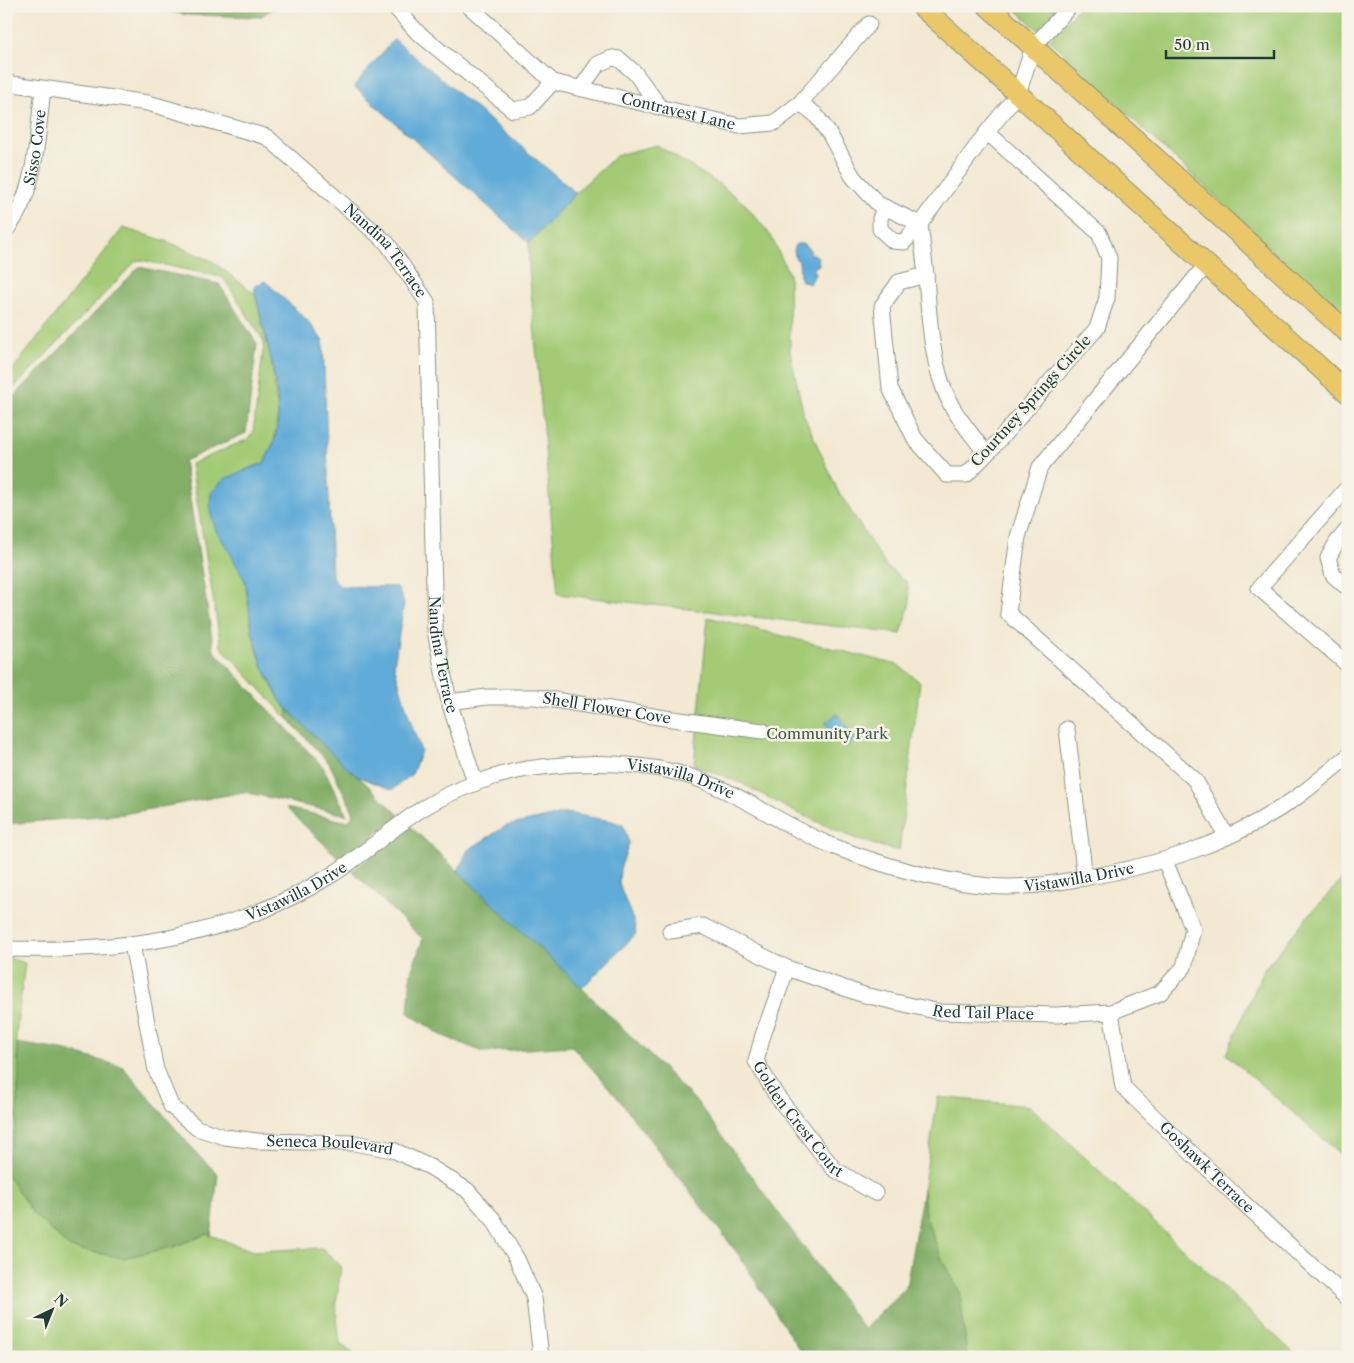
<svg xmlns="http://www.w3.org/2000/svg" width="1354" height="1363" font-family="'Libre Caslon Text',serif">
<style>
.green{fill:#a3ca75;stroke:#618454}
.forest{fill:#82ae66;stroke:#50764d}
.water{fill:#60abd8;stroke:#407486}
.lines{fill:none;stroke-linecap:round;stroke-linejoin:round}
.minor-casing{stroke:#899384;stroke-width:17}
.major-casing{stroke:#899384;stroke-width:22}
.minor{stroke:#fff;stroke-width:15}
.major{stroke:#eac769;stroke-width:20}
.labels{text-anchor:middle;stroke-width:5;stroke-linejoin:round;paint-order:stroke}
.street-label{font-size:15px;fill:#1f3d34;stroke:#f7f3e8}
.park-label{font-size:15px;fill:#395941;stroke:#f7f3e8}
</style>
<rect width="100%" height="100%" fill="#f7f3e8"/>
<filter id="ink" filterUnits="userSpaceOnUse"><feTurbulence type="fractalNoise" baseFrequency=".02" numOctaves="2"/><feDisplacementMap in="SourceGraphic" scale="10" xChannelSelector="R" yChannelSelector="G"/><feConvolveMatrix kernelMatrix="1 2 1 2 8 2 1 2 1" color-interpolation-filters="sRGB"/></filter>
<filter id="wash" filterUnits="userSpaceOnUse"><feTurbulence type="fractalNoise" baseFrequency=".0096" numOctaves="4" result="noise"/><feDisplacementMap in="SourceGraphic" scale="20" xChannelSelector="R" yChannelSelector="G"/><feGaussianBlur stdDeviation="1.12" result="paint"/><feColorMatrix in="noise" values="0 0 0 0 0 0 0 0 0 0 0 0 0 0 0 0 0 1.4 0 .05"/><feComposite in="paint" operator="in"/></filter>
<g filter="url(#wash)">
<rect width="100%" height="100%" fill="#f3e9d3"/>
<path class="green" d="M1012,6H1060L1038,30Z
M1080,6H1348V319L1276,254L1049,40Z
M657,145L719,184L746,205L771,236L789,274L790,352L804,416L838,491L886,566L907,582L910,603L901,634L720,613L710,611H705L558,594L529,269V243L577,191L617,155Z
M123,228L166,241L212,261L255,294L271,360L278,413L274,441L264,463L244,470L216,531C226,546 239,563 245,581C250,596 249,614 252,630C257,655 271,692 288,710L287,718L221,647L191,464L248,439L253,433L264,344L263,340L225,280L221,277L141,260L136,261L6,396V378Z
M708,617L898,665L920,682L899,851L861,841L795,812L741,783L694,765Z
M1348,873V1161L1226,1054L1265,968L1308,916Z
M6,957L25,963L16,1035L19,1069L17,1120L6,1164Z
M938,1097L1030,1106L1298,1357H967L960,1292L943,1262L925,1215L923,1190Z
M6,1173L34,1215L123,1258L173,1247L207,1234L253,1251L322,1248L341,1266L336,1305L340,1344L358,1357H6Z"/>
<path class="forest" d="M142,6H277L260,17L188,15Z
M139,267L219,284L257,344L246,433L184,461L214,651L323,767L347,815L244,792L123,814L6,824V405Z
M288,710L400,816L341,860L286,808L344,821H349L353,815V811L329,763L287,718Z
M411,827L582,988L697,1102L864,1329L906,1287L923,1190L925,1215L943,1262L960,1292L967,1357H804L738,1254L617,1097L572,1046L483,1052L441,1035L408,1013L411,972L423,939L352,871Z
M17,1043L67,1051L123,1067L199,1156L218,1174L211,1236L207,1234L173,1247L123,1258L70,1248L34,1215L6,1173V1164L17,1120L19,1069Z"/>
<path class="water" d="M394,39L576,193L529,243L354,86Z
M796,244H804L810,250L811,255L814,254L818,257L819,265L814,268L815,274L810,284L802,281L800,277L799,261L795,258L794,247Z
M265,281L308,321L323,341L332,576L339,586L397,587L404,603L394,665L409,717L421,751L412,774L392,790L355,775L318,740L281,702L263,667L252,631L245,581L229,551L216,531L210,511L211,493L224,479L264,463C267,456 271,449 274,442C288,402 262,328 254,287Z
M837,714L856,739L844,748L825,723Z
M566,813L612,821L623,825L629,843L620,869L619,884L634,923L636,934L582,988L458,871L468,850L506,826Z"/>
</g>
<g filter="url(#ink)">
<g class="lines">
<defs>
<g id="minor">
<path d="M394,6L417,32L513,110L530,107L553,82"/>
<path id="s1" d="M469,6L553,82L739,126L774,123L800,103L869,24"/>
<path id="s2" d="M6,83L148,103L267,137L387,243L427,302L435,631L449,702L475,782"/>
<path d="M581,88L598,64L612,58L619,59L635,73L660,107"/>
<path d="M800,103L815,114L830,135L853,177L878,204L920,224L904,242L893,241L880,229V218L885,207"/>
<path d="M987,132L1099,233L1109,258L1107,298L1097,328L993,447L966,475H947L915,439L890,388L882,306L899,282L926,275L920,224L987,132L1018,94L1033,47L1070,6"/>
<path id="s3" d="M6,230C37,194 37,134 43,89"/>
<path d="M1206,265L1040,467L1018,537L1008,613L1195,780L1227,837"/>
<path d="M926,275C929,317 931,365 950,403C959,420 975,438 986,454"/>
<path d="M1348,487L1259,588L1348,665"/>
<path d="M1344,585L1333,575L1328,558L1337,542L1348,529"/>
<path id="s4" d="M449,702L487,697H536L665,718L763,731"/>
<path d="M1067,729L1085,878"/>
<path id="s5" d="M670,931L703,926L787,968L864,995L940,1012L1056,1015L1111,1012L1160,993L1184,967L1193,929L1165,861"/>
<path id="s6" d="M132,944L156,1070L171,1106L197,1128L225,1137L257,1141L354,1143L393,1150L430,1167L467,1190L493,1219L517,1259L534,1298L541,1357"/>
<path id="s7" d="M6,949C124,952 231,938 333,874C363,855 390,830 420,810C454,789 501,771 542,767C588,761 647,762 692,777C742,794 787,828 835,847C884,866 937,881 989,886C1021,889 1051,884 1083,878C1160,865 1232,843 1297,797C1315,784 1331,770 1348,756"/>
<path id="s8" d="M787,968L763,1035L756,1061L776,1095L834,1169L875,1193"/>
<path id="s9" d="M1111,1012L1123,1087L1237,1197L1348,1299"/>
</g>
<path id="major" d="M921,6L1348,393
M988,6L1348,333"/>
</defs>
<use href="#minor" class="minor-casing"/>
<use href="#major" class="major-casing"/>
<use href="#minor" class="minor"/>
<use href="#major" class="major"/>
</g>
</g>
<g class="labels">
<g class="street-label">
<text dy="5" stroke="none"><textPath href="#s1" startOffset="242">Contravest Lane</textPath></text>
<text dy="5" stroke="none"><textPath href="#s3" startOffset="89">Sisso Cove</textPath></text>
<text dy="5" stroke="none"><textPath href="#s2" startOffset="432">Nandina Terrace</textPath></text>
<text transform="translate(1031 401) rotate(-48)" y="5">Courtney Springs Circle</text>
<text dy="5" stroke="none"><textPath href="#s2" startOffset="852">Nandina Terrace</textPath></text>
<text dy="5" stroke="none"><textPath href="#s4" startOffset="159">Shell Flower Cove</textPath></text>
<text dy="5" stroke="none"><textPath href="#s7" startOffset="720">Vistawilla Drive</textPath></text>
<text dy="5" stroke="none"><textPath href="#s7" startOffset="1140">Vistawilla Drive</textPath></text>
<text dy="5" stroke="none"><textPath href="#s7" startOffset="300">Vistawilla Drive</textPath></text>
<text dy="5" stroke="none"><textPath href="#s5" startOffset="330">Red Tail Place</textPath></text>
<text dy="5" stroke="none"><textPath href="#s8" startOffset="170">Golden Crest Court</textPath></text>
<text dy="5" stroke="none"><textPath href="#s6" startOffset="336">Seneca Boulevard</textPath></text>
<text dy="5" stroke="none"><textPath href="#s9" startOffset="192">Goshawk Terrace</textPath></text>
</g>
<g class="park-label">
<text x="827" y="739">Community Park</text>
</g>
</g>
<rect width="1354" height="1363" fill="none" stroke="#f7f3e8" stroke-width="25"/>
<g transform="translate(52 1310) rotate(43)" stroke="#f7f3e8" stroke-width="4" paint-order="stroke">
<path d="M0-4L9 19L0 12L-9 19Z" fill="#1f3d34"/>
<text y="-8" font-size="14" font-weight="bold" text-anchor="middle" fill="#1f3d34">N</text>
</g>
<path d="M1166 50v8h108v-8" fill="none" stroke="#1f3d34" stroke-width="2.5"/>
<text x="1174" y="50" font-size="15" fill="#1f3d34" stroke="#f7f3e8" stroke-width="4" paint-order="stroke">50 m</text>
</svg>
